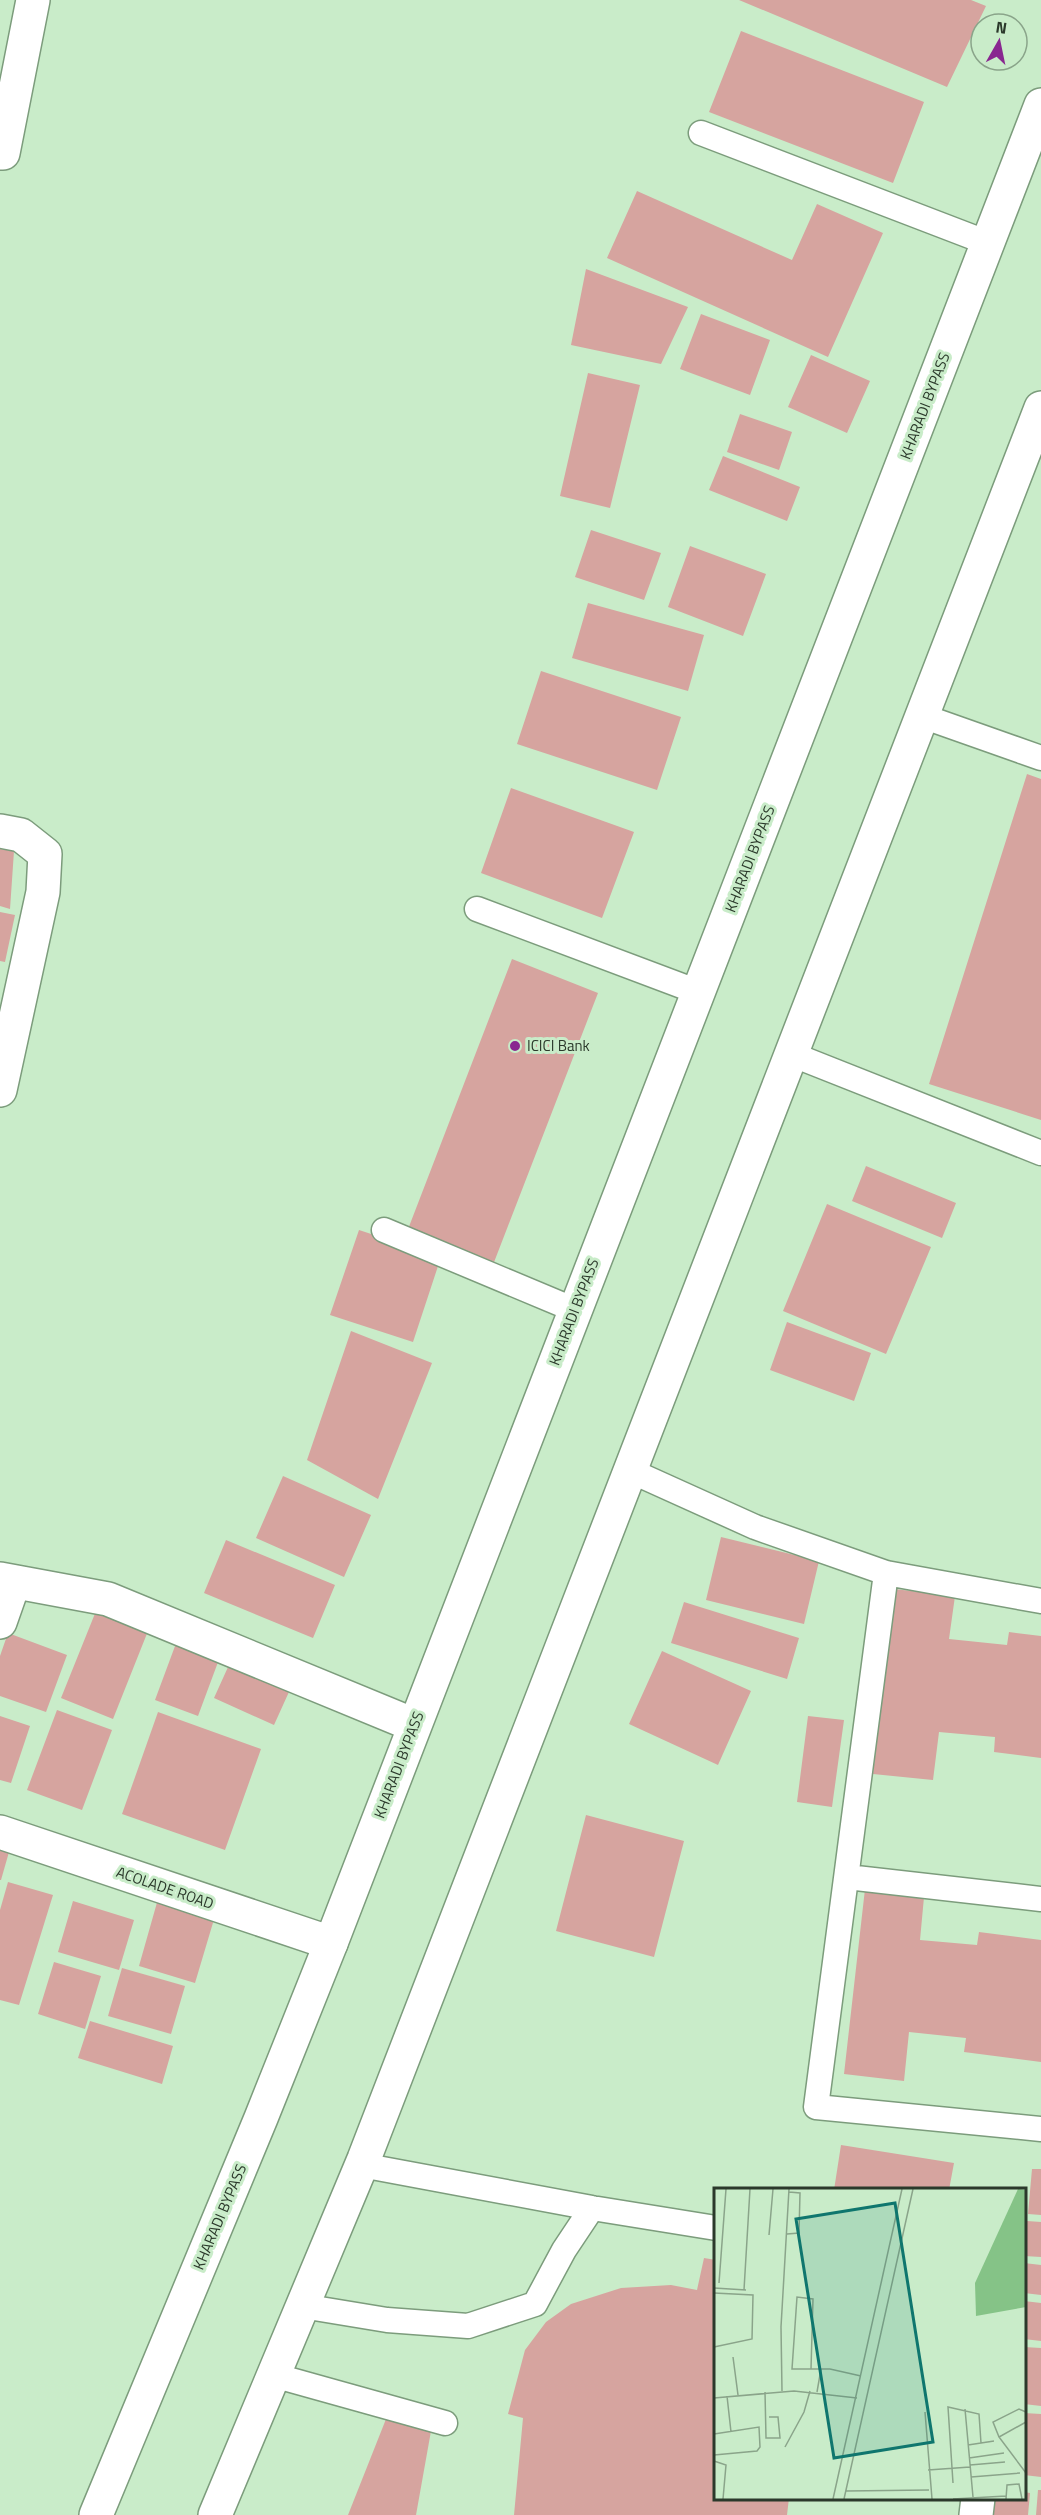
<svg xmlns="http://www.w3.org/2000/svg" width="1041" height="2515" font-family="'Titillium Web',sans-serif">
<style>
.building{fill:#d6a49f}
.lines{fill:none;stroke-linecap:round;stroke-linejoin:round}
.lane-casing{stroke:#7c9c7c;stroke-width:27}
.street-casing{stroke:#7c9c7c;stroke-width:36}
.highway-casing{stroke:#7c9c7c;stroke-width:36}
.lane{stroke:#fff;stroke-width:24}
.street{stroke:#fff;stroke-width:33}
.highway{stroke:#fff;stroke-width:33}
.poi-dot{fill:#892790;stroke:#c9ecc9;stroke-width:2}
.labels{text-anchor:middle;stroke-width:6;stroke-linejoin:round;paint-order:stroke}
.street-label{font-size:15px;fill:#2b392b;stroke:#c9ecc9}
.poi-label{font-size:15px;fill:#2b392b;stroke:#c9ecc9;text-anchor:start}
.inset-road{fill:none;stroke:#8aa48a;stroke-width:1.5}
.view{fill:#0f766e;fill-opacity:0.15;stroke:#0f766e;stroke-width:3}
.inset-edge{fill:none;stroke:#2b392b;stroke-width:3}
</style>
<rect width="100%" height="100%" fill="#c9ecc9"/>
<path class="building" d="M739,0H971L986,6L947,87Z
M741,31L924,102L893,183L709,112Z
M637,191L792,260L817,204L883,233L828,357L607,258Z
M586,269L688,307L661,364L571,345Z
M701,314L770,340L750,395L680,369Z
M811,355L870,381L847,433L788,407Z
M588,373L640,385L610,508L560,496Z
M740,414L792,432L779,470L727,452Z
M723,456L800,487L787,521L709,490Z
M591,530L661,553L644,600L575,577Z
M690,546L766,574L743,636L668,607Z
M588,603L704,635L688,691L572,658Z
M541,671L681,717L657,790L517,744Z
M1027,774L1041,779V1120L929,1084Z
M511,788L634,832L602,918L481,873Z
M0,849L14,851L10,909L0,906Z
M0,912L15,915L5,962L0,961Z
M512,959L598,993L491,1270L405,1237Z
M866,1166L956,1203L942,1238L852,1201Z
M827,1204L931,1247L886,1354L783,1311Z
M359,1230L441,1257L413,1342L330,1315Z
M787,1322L871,1353L854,1401L770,1370Z
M351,1331L432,1363L378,1499L307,1460Z
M283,1476L371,1515L344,1577L256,1538Z
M721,1537L819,1561L804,1624L706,1600Z
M226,1540L335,1585L313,1638L204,1593Z
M894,1589L955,1596L949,1639L1007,1645L1009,1632L1041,1636V1758L994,1752L995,1737L939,1732L933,1780L873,1774Z
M684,1602L799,1638L787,1679L671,1643Z
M96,1611L148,1631L113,1719L61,1698Z
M8,1633L67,1655L46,1712L0,1696V1656Z
M178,1638L221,1654L198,1716L155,1700Z
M662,1651L751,1691L718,1765L629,1724Z
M233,1656L293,1683L274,1725L214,1698Z
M57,1710L112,1730L82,1810L27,1790Z
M158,1712L261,1749L225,1850L122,1814Z
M0,1716L30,1726L11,1783L0,1780Z
M808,1716L844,1720L832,1807L797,1802Z
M586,1815L684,1841L654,1957L556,1931Z
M0,1849L9,1852L1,1880H0Z
M8,1882L53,1895L19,2005L0,2000V1910Z
M865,1889L924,1897L920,1940L977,1945L979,1932L1041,1940V2062L964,2052L966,2038L909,2032L904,2081L844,2074Z
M158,1899L215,1916L195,1983L139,1966Z
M73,1901L134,1920L119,1970L58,1952Z
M54,1962L101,1976L85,2029L38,2014Z
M122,1968L185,1986L171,2034L108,2016Z
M90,2021L173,2046L162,2084L78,2058Z
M841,2145L954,2163L949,2190H834Z
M1032,2169H1041V2215L1028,2214Z
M1027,2221L1041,2222V2257L1024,2256Z
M704,2258L716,2260V2498H789L787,2515H514L523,2418L508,2414L525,2350L546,2322L571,2304L621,2288L671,2285L697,2290Z
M1024,2263L1041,2265V2295L1024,2293Z
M1024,2301L1041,2303V2341L1024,2339Z
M1024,2347L1041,2348V2406L1024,2404Z
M1024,2413L1041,2414V2477L1024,2475Z
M388,2414L431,2431L416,2515H348Z
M1038,2490H1041V2515H1036Z
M1024,2492L1030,2493L1028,2515H981L983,2498H1024Z"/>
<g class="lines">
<defs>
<path id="lane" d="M701,133L988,243
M922,716L1041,758
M477,909L698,992
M791,1054L1041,1153
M384,1230L575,1310
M631,1471L755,1527L886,1573L1041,1601
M886,1573L816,2107L1041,2129
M847,1877L1041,1899
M361,2165L592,2208L716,2228
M302,2306L387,2320L468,2326L535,2304L564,2250L592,2208
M273,2375L445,2423"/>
<path id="street" d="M0,153H3L33,0
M0,831L21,835L45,854L43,892L0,1090
M0,1579L108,1599L414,1725
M0,1622L14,1582
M0,1832L331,1943
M976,2515L978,2498"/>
<path id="highway" d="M96,2515L261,2118L331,1943L1041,105
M215,2515L364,2159L1041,408"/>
</defs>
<use href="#lane" class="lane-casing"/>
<use href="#street" class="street-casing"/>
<use href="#highway" class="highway-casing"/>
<use href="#lane" class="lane"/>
<use href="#street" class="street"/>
<use href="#highway" class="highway"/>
</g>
<circle class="poi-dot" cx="515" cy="1046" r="6"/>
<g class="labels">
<g class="street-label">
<text transform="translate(925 406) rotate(-69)" y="5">KHARADI BYPASS</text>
<text transform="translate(750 859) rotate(-69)" y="5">KHARADI BYPASS</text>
<text transform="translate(574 1312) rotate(-69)" y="5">KHARADI BYPASS</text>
<text transform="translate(399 1765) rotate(-69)" y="5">KHARADI BYPASS</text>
<text transform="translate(165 1888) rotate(19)" y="5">ACOLADE ROAD</text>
<text transform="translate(220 2217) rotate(-67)" y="5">KHARADI BYPASS</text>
</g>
<g class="poi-label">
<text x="527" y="1051">ICICI Bank</text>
</g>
</g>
<g transform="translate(714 2188)">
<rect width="312" height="312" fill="#c9ecc9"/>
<path d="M304,1L312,2V119L262,128L261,95Z" fill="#85c387"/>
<path class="inset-road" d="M73,46L85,45L86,5L75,4M55,47L59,1M5,95L12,1M0,100L32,102M30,102L36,1M0,105L39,107L38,151L0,159M19,169L24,207M97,181L99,111L83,109L78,181H116L147,188M68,203L67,139L75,1M51,204L52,250H66L64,229H55M103,204L107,181M13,208L17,244M0,210L80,203L143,210M251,221L259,309M211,224L218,311M312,234L285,249L312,285M0,246L45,239L46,259L43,263L0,267M285,249L279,234L305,221L312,224M254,257L280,253M71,259L90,224L96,203M255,270L290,265M0,273L12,277L9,311M256,277L291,274M214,282L256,279M257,289L306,285M239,295L234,219L265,226L267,255M132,303L215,302M119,311L188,1M130,311L199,1M239,311L292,308M292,311L293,297L305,296L308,311"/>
<path class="view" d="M181,15L219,254L120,270L82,31Z"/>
<rect width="312" height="312" class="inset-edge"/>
</g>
<g transform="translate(999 42) rotate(9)"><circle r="28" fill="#c9ecc9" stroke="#8aa48a" stroke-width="1.5"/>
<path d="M0-4.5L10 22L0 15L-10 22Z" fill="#892790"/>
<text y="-9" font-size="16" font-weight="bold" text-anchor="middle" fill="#2b392b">N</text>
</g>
</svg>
